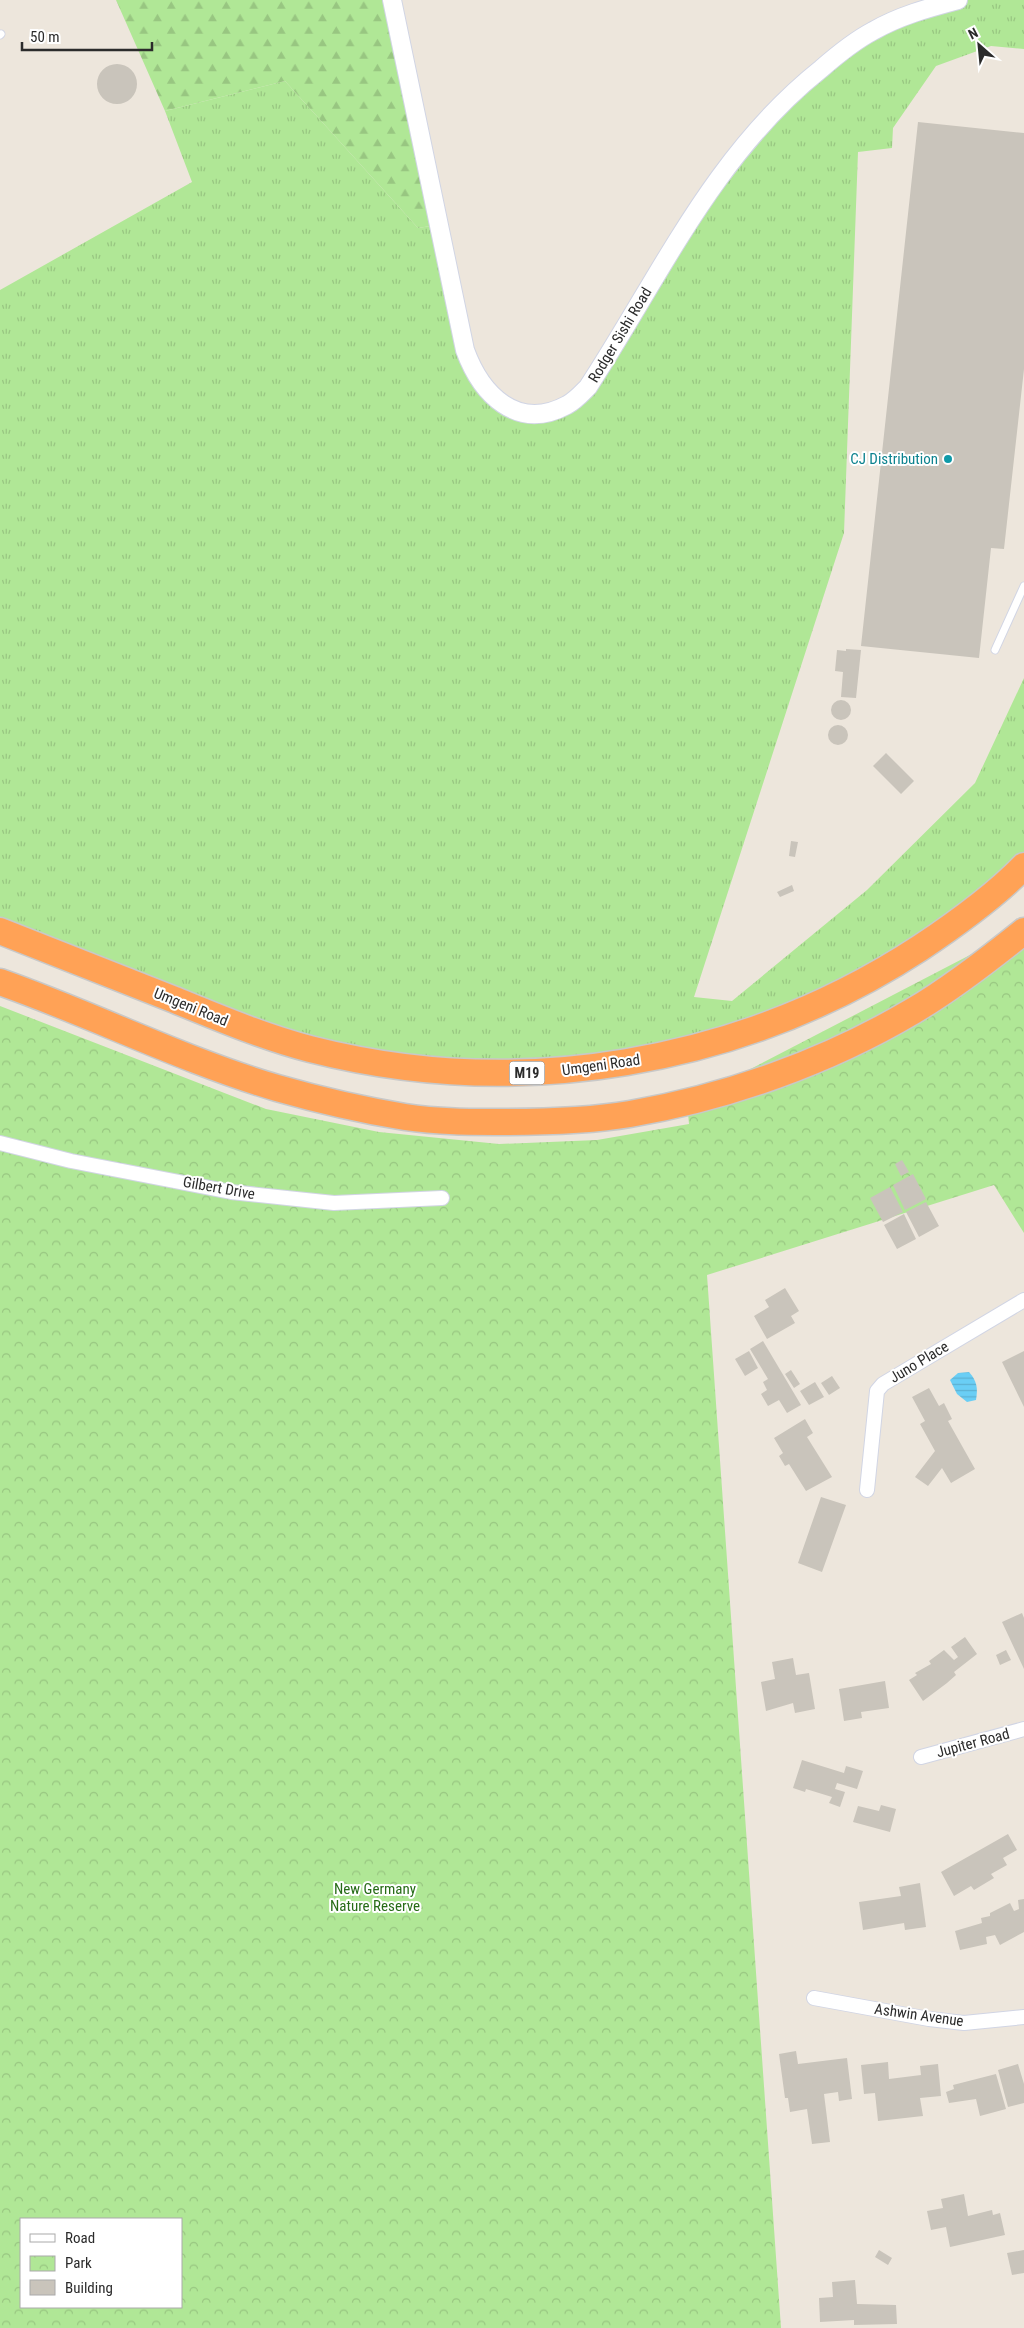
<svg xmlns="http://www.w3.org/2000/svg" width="1024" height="2328" font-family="'Roboto Condensed',sans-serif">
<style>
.grass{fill:url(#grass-tufts)}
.forest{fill:url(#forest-firs)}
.park{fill:url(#park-crowns);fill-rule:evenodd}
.water{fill:url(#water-rules)}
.building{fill:#c9c4bb}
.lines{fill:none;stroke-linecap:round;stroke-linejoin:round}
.service-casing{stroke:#d1d5e4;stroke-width:9}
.minor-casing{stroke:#d1d5e4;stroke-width:16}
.tertiary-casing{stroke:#d1d5e4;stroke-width:20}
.motorway-casing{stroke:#c8c8c8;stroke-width:29}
.service{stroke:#fff;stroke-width:7}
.minor{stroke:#fff;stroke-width:14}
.tertiary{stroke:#fff;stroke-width:18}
.motorway{stroke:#ffa256;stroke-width:26}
.culture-dot{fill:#0f9aa8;stroke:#fff;stroke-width:2}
.labels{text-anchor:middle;stroke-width:4;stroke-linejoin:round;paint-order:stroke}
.shield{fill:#fff;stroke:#6b6b6b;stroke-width:1}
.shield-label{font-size:14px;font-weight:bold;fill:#2b2b2b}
.street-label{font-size:15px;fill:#2b2b2b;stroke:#fff}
.culture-label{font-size:15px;fill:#0d838f;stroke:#fff;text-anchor:end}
.park-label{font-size:15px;fill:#276c17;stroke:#fff}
</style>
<defs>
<pattern id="grass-tufts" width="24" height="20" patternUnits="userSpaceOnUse" patternTransform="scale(1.25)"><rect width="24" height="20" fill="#b0e796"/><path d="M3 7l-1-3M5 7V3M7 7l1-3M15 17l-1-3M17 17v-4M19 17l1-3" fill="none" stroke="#98c681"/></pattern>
<pattern id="forest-firs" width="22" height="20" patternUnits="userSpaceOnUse" patternTransform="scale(1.25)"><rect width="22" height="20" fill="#b0e796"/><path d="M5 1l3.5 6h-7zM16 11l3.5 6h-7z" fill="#98c681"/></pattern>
<pattern id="park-crowns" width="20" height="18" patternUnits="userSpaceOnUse" patternTransform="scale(1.25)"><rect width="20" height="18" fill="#b0e796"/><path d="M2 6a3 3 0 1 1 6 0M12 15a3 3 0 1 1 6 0" fill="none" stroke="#98c681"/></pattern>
<pattern id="water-rules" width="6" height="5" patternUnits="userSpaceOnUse" patternTransform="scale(1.25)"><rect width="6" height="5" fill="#6acef5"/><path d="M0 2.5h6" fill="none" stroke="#5cb1d2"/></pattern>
</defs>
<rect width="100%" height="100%" fill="#ede6dc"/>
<path class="grass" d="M966,0H1024V49L991,46L936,66L893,128L892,148L858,152L844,533L694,997L732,1001L867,890L975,783L1024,678V862L837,993L618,1061H370L0,929V290L192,182L165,111L285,81L418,228L437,225L471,370L515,413L574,403L736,159L854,45Z"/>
<path class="forest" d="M116,0H387L437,225L418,228L285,81L165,111Z"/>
<path class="park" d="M1024,927V1233L994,1185L707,1275L781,2328H0V1006L266,1109L379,1132L499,1144L597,1140L689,1124L687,1102ZM21,2219H181V2307H21Z"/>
<path class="water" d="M969,1372C977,1381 978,1388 976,1400L967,1402L957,1394L950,1380L958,1373Z"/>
<path class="building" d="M97 84a20 20 0 1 1 40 0a20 20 0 1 1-40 0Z
M918,122L1024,133V369L1004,549L991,548L979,658L861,646Z
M846,649L861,650L856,698L841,697L843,672L835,671L837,650L846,651Z
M831 710a10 10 0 1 1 20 0a10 10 0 1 1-20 0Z
M828 735a10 10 0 1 1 20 0a10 10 0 1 1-20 0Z
M886,753L914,781L901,794L873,766Z
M791,841L798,842L795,857L789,856Z
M792,885L794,891L780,897L777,892Z
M902,1160L909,1172L901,1176L895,1164Z
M913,1174L926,1199L905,1210L893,1185Z
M890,1187L903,1212L883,1222L870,1198Z
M926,1202L939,1226L919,1237L906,1212Z
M904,1214L916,1239L897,1249L884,1225Z
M785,1288L799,1311L791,1316L795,1323L767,1339L754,1316L769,1307L765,1300Z
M763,1341L801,1405L787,1413L779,1400L768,1406L761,1394L767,1390L763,1382L768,1379L750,1349Z
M749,1351L758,1368L745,1376L735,1359Z
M1024,1351V1407L1002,1362Z
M791,1370L800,1384L794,1388L785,1374Z
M832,1376L840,1388L829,1395L821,1383Z
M815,1382L824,1397L809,1405L800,1391Z
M929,1388L939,1406L944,1403L952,1419L948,1421L975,1469L951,1483L942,1468L928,1486L915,1477L935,1451L920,1424L925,1421L912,1397Z
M805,1419L813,1433L807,1437L832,1477L806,1491L789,1464L785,1466L779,1456L783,1453L774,1438Z
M821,1497L846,1505L822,1572L798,1563Z
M1022,1613L1024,1618V1669L1002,1622Z
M965,1637L977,1654L954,1672L956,1675L947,1683L923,1701L909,1680L917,1675L915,1673L931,1664L929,1661L944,1650L954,1660L958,1657L951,1647Z
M1006,1650L1011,1660L1000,1665L996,1655Z
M793,1658L796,1675L809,1673L815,1709L795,1713L793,1703L766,1711L761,1682L775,1679L772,1662Z
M885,1681L889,1708L861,1712L862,1718L844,1721L839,1689Z
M802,1760L844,1773L846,1766L863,1771L857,1789L837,1783L835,1789L845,1792L840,1807L829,1803L832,1797L806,1789L805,1792L793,1788Z
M881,1805L896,1809L890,1832L853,1822L858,1806L879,1811Z
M1008,1834L1017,1850L1003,1858L1007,1865L991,1874L994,1878L974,1890L971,1886L954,1896L941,1872Z
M920,1883L926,1927L905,1930L904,1923L863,1930L859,1902L901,1896L899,1887Z
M1024,1899V1932L1000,1945L995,1935L986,1937L987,1944L960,1950L955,1931L982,1923L981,1918L990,1916V1913L1010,1903L1014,1911L1019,1909L1018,1900Z
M796,2051L798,2064L847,2058L852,2099L839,2101L838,2092L824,2094L830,2142L812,2144L807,2109L790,2112L788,2098H785L779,2054Z
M888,2062L889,2079L921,2075L920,2066L938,2064L941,2096L920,2098L923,2116L878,2121L875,2093L864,2094L861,2065Z
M1018,2064L1024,2084V2103L1008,2107L998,2070Z
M996,2074L1006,2109L980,2116L976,2099L949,2103L946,2092L954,2089L953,2085Z
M964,2194L968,2216L992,2210L993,2215L1000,2213L1005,2235L950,2247L946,2227L931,2230L927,2211L943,2208L941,2199Z
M879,2250L892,2258L888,2265L875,2257Z
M1024,2250V2273L1012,2275L1007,2253Z
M855,2280L857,2304L896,2305L897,2324L854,2325V2320L820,2322L819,2298L833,2297L832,2282Z"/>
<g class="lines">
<defs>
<path id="service" d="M0,35L1,34
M995,650L1024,586"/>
<path id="minor" d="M0,1143L71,1161L231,1192L334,1203L442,1198
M867,1490L877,1391L883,1384L1024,1300
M921,1757L1024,1729
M814,1998L929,2019L964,2023L1024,2017"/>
<path id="tertiary" d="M392,0L465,350C481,394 517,432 567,405C575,401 582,393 588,387C661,275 714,154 821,69C837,55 854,41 873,31C899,16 928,8 958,0"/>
<path id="motorway" d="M0,931C59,954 117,977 175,1000C219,1018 264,1037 310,1049C518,1102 741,1065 920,948C956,924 994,897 1024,866
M0,982C94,1015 182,1060 277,1088C319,1100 362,1110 405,1117C438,1122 471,1122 504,1122C546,1122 589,1121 630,1114C728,1097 827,1062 913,1011C952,988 988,960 1024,931"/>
</defs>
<use href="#service" class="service-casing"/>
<use href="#minor" class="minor-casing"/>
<use href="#tertiary" class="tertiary-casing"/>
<use href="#motorway" class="motorway-casing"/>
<use href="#service" class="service"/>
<use href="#minor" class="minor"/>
<use href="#tertiary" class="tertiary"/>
<use href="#motorway" class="motorway"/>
</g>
<circle class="culture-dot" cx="948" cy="459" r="5"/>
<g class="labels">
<rect class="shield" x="509.5" y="1061.5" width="35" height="23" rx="4"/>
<g class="shield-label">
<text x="527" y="1078">M19</text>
</g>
<g class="street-label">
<text transform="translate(620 335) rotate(-59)" y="5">Rodger Sishi Road</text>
<text transform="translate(191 1007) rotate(22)" y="5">Umgeni Road</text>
<text transform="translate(601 1065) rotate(-8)" y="5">Umgeni Road</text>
<text transform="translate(219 1188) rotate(10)" y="5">Gilbert Drive</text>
<text transform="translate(919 1362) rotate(-31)" y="5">Juno Place</text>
<text transform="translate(973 1743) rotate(-15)" y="5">Jupiter Road</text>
<text transform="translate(919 2015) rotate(8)" y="5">Ashwin Avenue</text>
</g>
<g class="culture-label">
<text x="938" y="464">CJ Distribution</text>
</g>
<g class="park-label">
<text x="375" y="1894">New Germany<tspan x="375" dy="17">Nature Reserve</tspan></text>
</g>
</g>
<rect x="20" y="2218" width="162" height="90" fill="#ffffff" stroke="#aaaaaa"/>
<rect x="30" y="2234" width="25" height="8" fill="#ffffff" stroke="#aaaaaa"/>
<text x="65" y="2243" font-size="15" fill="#2b2b2b">Road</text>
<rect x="30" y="2256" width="25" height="15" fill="url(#park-crowns)" stroke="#aaaaaa"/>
<text x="65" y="2268" font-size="15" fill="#2b2b2b">Park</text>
<rect x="30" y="2280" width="25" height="15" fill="#c9c4bb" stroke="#aaaaaa"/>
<text x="65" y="2293" font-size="15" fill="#2b2b2b">Building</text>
<g transform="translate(979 45) rotate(333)" stroke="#ffffff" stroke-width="4" paint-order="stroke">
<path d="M0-4L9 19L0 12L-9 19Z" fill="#2b2b2b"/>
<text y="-8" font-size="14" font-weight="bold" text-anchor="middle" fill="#2b2b2b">N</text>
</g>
<path d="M22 42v8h130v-8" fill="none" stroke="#2b2b2b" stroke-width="2.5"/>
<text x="30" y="42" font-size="15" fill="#2b2b2b" stroke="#ffffff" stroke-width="4" paint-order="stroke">50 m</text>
</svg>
